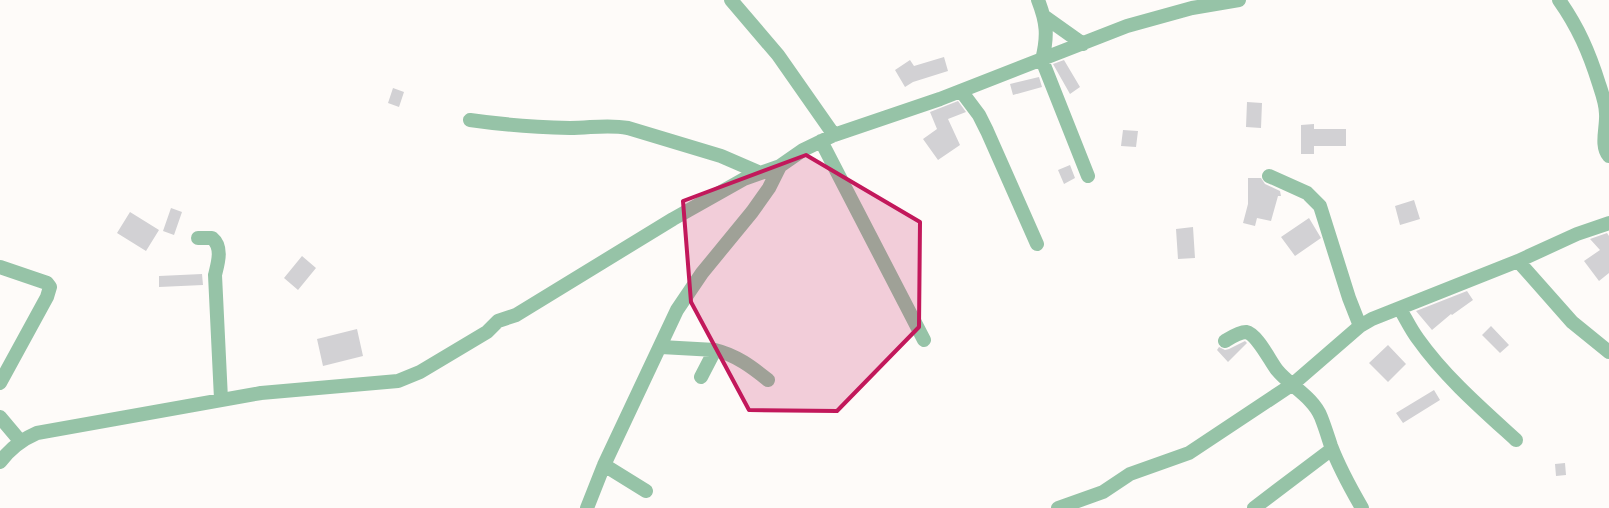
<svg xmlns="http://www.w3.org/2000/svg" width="1609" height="508" font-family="'Source Sans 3',sans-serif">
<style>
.building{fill:#d2d1d4}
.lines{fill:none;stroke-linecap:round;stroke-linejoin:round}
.minor{stroke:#96c3a7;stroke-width:14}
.marked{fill:#c2185b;fill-opacity:0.2;stroke:#c2185b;stroke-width:4;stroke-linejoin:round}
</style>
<rect width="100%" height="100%" fill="#fefbf9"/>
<path class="building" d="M944,57L948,71L913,82L905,87L895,70L910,60L914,66Z
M1064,60L1080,87L1070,94L1053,64Z
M1039,77L1042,87L1013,95L1010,84Z
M393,88L404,92L399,107L388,103Z
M958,101L966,112L948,119L960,145L938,160L923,139L937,129L930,112Z
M1247,102L1262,103L1261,128L1246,127Z
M1314,124V129H1346V146H1314V154H1301V125Z
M1123,130L1138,131L1136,147L1121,146Z
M1070,165L1075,178L1064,184L1058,170Z
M1248,178H1261L1265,184L1280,191L1281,196H1278L1271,221L1257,218L1255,226L1243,223L1248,204Z
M1414,200L1420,219L1400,225L1395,206Z
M171,208L182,212L174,235L163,231Z
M130,212L159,230L146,251L117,233Z
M1309,218L1321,238L1295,256L1281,237Z
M1193,227L1195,258L1178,259L1176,229Z
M1607,233L1609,236V273L1599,281L1584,261L1600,250L1590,239Z
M302,256L316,268L298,290L284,278Z
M202,274L203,285L159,287V276Z
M1467,291L1473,300L1452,315L1451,314L1432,330L1416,311Z
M1491,326L1509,345L1500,353L1482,335Z
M357,329L363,356L323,366L317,339Z
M1245,341L1247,343L1228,362L1217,350L1219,347L1225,350L1229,349Z
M1388,345L1406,364L1388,382L1369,363Z
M1434,390L1440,400L1403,423L1396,413Z
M1565,463L1566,475L1556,476L1555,464Z"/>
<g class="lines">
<path class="minor" d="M731,0L778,55L834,135
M1038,0C1047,23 1048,36 1042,60L1088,176
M1559,0C1578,27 1589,52 1599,84C1602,93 1606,104 1606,114C1607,127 1600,146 1609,156
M1045,17L1083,44
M961,91L979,115L987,131L1037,244
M470,120C504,125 536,127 570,128C591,128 607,124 628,128L721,156L758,172
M821,141L924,340
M1269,176L1307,193L1320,206L1349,298L1360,326
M198,238H212C223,247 218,263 215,275L221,399
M1518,261L1572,322L1609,352
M0,267L47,283L50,287L47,297L0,383
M1400,309C1406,319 1411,330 1418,339C1445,377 1482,409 1516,440
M1225,341C1230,338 1239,332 1246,332C1257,334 1270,361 1277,370C1290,386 1313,397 1321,417C1325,427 1328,437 1331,446C1339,467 1351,489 1362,508
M661,347L715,350C736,355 752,367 768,380
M701,377L715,350
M0,417L21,442
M0,462C9,450 23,439 37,433L261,393L398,381L420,372L487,332L498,321L516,315L673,219L744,179L780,166
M604,465L646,491
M587,508L604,465L677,310L702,273L752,212L769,188L780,166L803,150L834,135L940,99L1127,26L1192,8L1239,0
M1058,508L1103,492L1130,474L1189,453L1293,384L1360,326L1372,319L1518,261L1577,234L1609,223
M1254,508L1332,449"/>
</g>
<path class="marked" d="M806,155L920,222L919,327L837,411L749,410L691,302L683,201Z"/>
</svg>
